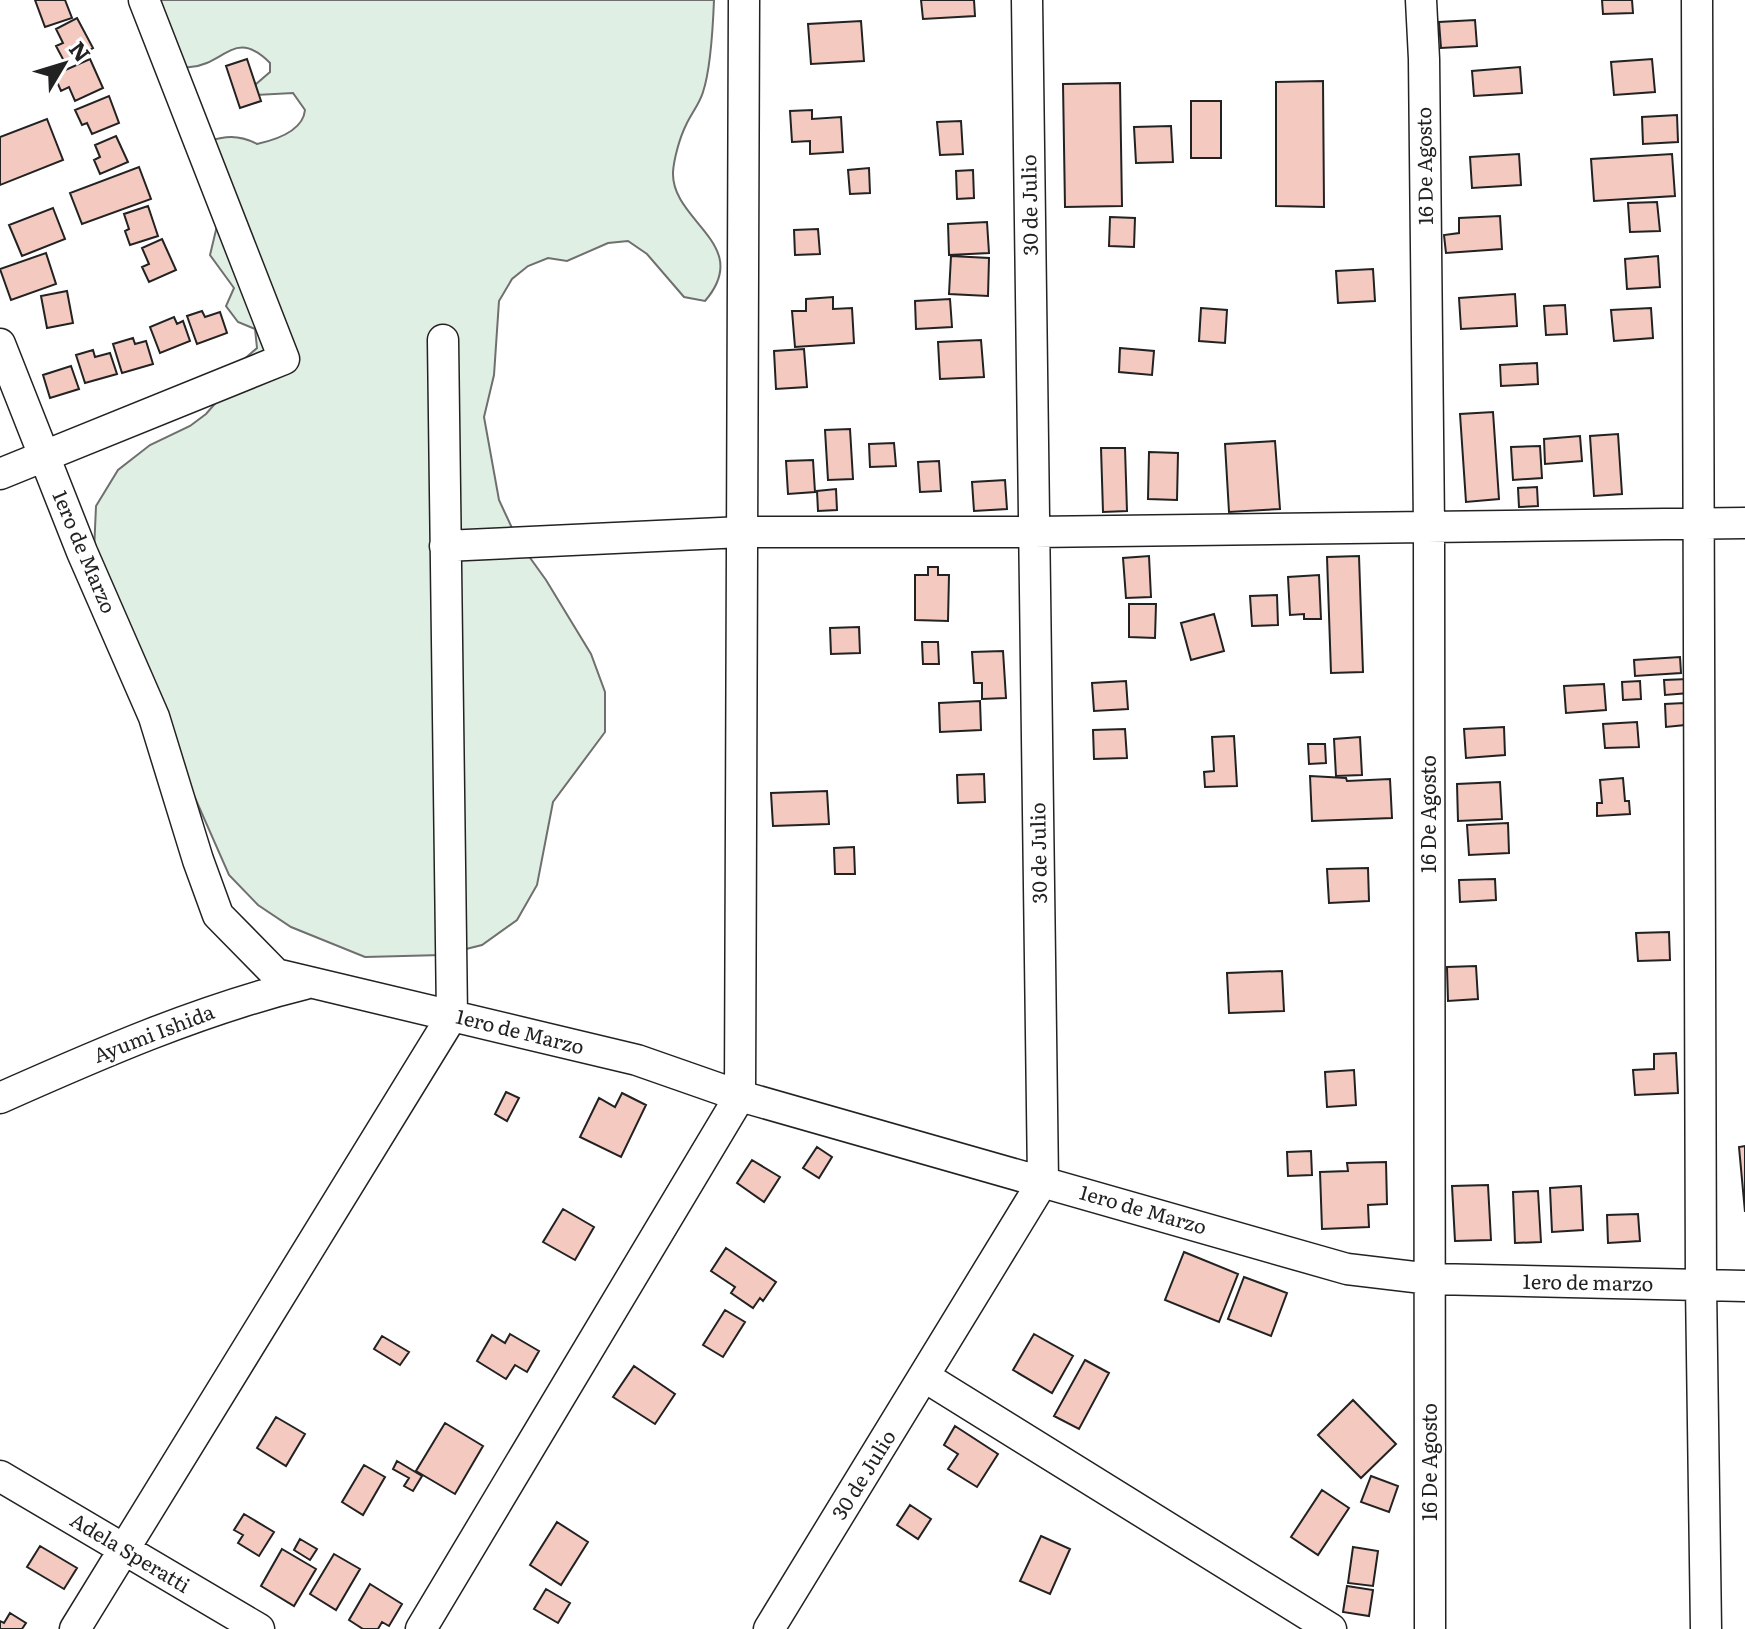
<svg xmlns="http://www.w3.org/2000/svg" width="1745" height="1629" font-family="Literata,serif">
<style>
.green{fill:#e0efe3;stroke:#6f6f6f;stroke-width:2}
.building{fill:#f3c9c0;stroke:#222;stroke-width:2}
.lines{fill:none;stroke-linecap:round;stroke-linejoin:round}
.minor-casing{stroke:#222;stroke-width:33}
.minor{stroke:#fff;stroke-width:30}
.labels{text-anchor:middle;stroke-width:6;stroke-linejoin:round;paint-order:stroke}
.street-label{font-size:20px;fill:#222;stroke:#fff}
</style>
<rect width="100%" height="100%" fill="#fff"/>
<path class="green" d="M144,0H714C713,26 711,68 703,92C700,103 691,114 686,125C680,137 674,158 673,172C671,222 754,244 705,301L684,297L647,254L628,241L608,243L567,261L548,258L528,266L512,279L499,301L494,375L484,417L499,500L518,541L546,580L591,654L605,692V732L553,802L537,885L517,920L482,945L442,955L365,957L291,927L258,905L229,875L159,716L94,552L96,506L118,470L150,445L190,426L206,414L220,398L241,362L257,348L255,329L238,322L226,306L234,288L210,255L221,209L205,142C225,136 238,134 257,144C275,140 303,131 305,110L293,93L256,95L255,85L270,72V63C234,27 225,65 190,67C184,68 177,66 171,65Z"/>
<path class="building" d="M35,0H65L72,18L45,27Z
M921,0H974L975,16L923,19Z
M1602,0H1632L1633,13L1603,14Z
M77,18L93,48L65,63L56,46L63,43L56,29Z
M1475,20L1477,46L1441,48L1439,22Z
M861,21L864,61L811,64L808,24Z
M90,59L103,88L75,101L69,87L61,91L54,75Z
M247,59L261,101L240,108L226,66Z
M1652,59L1655,92L1614,95L1611,62Z
M1520,67L1522,93L1474,96L1472,71Z
M1323,81L1324,207L1276,206V82Z
M1120,83L1122,206L1065,207L1063,84Z
M109,96L119,123L92,134L87,123L82,125L75,110Z
M1191,101H1221V158H1191Z
M812,110V119L841,117L843,152L810,154V141L792,142L790,111Z
M1677,115L1678,142L1643,144L1642,117Z
M47,119L63,160L0,185V137Z
M961,121L963,154L940,155L937,122Z
M1171,126L1173,162L1136,163L1134,127Z
M116,136L128,162L100,174L94,160L100,157L95,145Z
M1519,154L1521,185L1472,188L1470,157Z
M1672,154L1675,196L1594,201L1591,159Z
M139,167L151,199L82,224L70,193Z
M869,168L870,193L850,194L848,170Z
M973,170L974,198L957,199L956,171Z
M1657,202L1660,231L1630,232L1628,203Z
M148,206L158,236L130,245L125,231L129,229L124,214Z
M53,208L65,239L22,256L9,225Z
M1500,216L1502,249L1446,253L1444,235L1459,233V218Z
M1110,217L1135,218L1134,247L1109,246Z
M987,222L989,253L949,255L948,224Z
M818,229L820,254L795,255L794,230Z
M162,239L176,270L149,282L142,267L149,264L142,248Z
M46,253L56,284L11,300L0,269Z
M951,256L989,258L988,296L949,294Z
M1658,256L1660,287L1627,289L1625,259Z
M1373,269L1375,301L1338,303L1336,271Z
M67,291L73,323L47,328L41,296Z
M1515,294L1517,326L1461,329L1459,298Z
M833,297V309L852,308L854,343L795,347L792,311H806V299Z
M950,299L952,327L916,329L915,301Z
M1565,305L1567,334L1546,335L1544,306Z
M1201,308L1227,310L1225,343L1199,341Z
M1651,308L1653,338L1614,341L1611,310Z
M202,311L205,317L220,312L227,333L197,344L187,316Z
M174,317L177,324L183,321L190,341L160,353L150,327Z
M133,338L135,344L146,341L153,364L122,373L113,344Z
M981,340L984,377L940,379L938,342Z
M1120,348L1154,351L1152,375L1119,372Z
M804,349L807,387L776,389L774,351Z
M93,350L95,357L110,353L117,374L85,383L76,355Z
M1537,363L1538,384L1501,386L1500,365Z
M71,366L79,389L50,398L43,375Z
M1493,412L1499,499L1466,502L1460,414Z
M850,429L853,479L828,480L825,430Z
M1618,434L1622,494L1594,496L1590,436Z
M1580,436L1582,461L1545,464L1544,439Z
M1275,441L1280,509L1229,512L1225,444Z
M894,443L896,466L870,467L869,444Z
M1540,446L1542,478L1513,480L1511,447Z
M1101,448H1125L1127,511L1103,512Z
M1149,452L1178,453L1177,500L1148,499Z
M813,460L815,492L788,494L786,461Z
M939,461L941,491L920,492L918,462Z
M1005,480L1007,509L974,511L972,482Z
M1537,487L1538,506L1519,507L1518,488Z
M836,489L837,510L818,511L817,491Z
M1149,556L1151,597L1126,598L1123,558Z
M1359,556L1363,672L1331,673L1327,557Z
M928,567H938V575H949L948,621L915,620V575H928Z
M1319,575L1321,619H1304V614L1290,615L1288,577Z
M1277,595L1278,625L1252,626L1250,596Z
M1129,604H1156L1155,638L1129,637Z
M1214,614L1224,651L1191,660L1181,623Z
M859,627L860,653L831,654L830,628Z
M922,642H938L939,664H923Z
M1003,651L1006,698L982,699V683H974L972,652Z
M1680,657L1681,673L1635,676L1634,660Z
M1688,679L1689,693L1665,695L1664,680Z
M1126,681L1128,709L1094,711L1092,683Z
M1640,681L1641,699L1623,700L1622,682Z
M1604,684L1606,710L1566,713L1564,686Z
M980,701L981,730L940,732L939,703Z
M1684,703L1685,725L1666,727L1665,704Z
M1637,722L1639,747L1605,748L1603,724Z
M1504,727L1505,755L1466,758L1464,729Z
M1125,729L1127,758L1094,759L1093,730Z
M1234,736L1237,786L1205,787L1204,772L1214,771L1212,737Z
M1360,737L1362,775L1336,776L1334,739Z
M1308,744H1325L1326,763L1309,764Z
M984,774L985,802L958,803L957,775Z
M1310,776L1346,778L1347,781L1390,779L1392,818L1312,821Z
M1623,778L1625,801H1629L1630,814L1597,816V803H1602L1600,780Z
M1500,782L1502,819L1458,821L1457,784Z
M827,791L829,824L773,826L771,793Z
M1508,823L1509,853L1469,855L1467,825Z
M854,847L855,874H835L834,848Z
M1368,868L1369,901L1329,903L1327,869Z
M1495,879L1496,900L1460,902L1459,880Z
M1669,932L1670,960L1638,961L1636,933Z
M1476,966L1478,999L1448,1001L1447,967Z
M1282,971L1284,1011L1229,1013L1227,973Z
M1676,1053L1678,1093L1635,1095L1633,1070L1654,1069V1054Z
M1354,1070L1356,1105L1327,1107L1325,1072Z
M506,1092L519,1098L507,1121L495,1114Z
M622,1093L646,1105L621,1157L580,1137L599,1098L615,1107Z
M1745,1146V1212L1739,1147Z
M817,1147L832,1157L819,1178L803,1168Z
M1311,1151L1312,1175L1288,1176L1287,1152Z
M752,1160L780,1177L764,1202L737,1183Z
M1386,1162L1387,1204L1368,1205L1369,1227L1322,1229L1320,1172L1348,1171L1347,1163Z
M1488,1185L1491,1240L1455,1241L1452,1186Z
M1581,1186L1583,1230L1552,1232L1550,1188Z
M1538,1191L1541,1242L1515,1243L1513,1192Z
M563,1209L594,1227L575,1260L543,1242Z
M1638,1214L1640,1241L1608,1243L1607,1215Z
M726,1248L776,1282L763,1301L760,1298L753,1308L731,1293L735,1287L711,1271Z
M1184,1252L1238,1274L1219,1322L1165,1300Z
M1244,1277L1287,1293L1271,1336L1228,1319Z
M725,1310L745,1322L723,1357L703,1345Z
M510,1334L539,1351L527,1372L515,1365L506,1379L477,1361L492,1335L505,1343Z
M1034,1334L1073,1356L1052,1393L1013,1370Z
M382,1336L409,1352L400,1365L374,1349Z
M1085,1360L1109,1373L1079,1429L1054,1416Z
M634,1366L675,1394L655,1424L613,1397Z
M1353,1400L1396,1444L1361,1478L1318,1435Z
M276,1417L305,1434L286,1466L257,1448Z
M445,1423L483,1446L455,1494L416,1471Z
M955,1426L998,1454L977,1487L948,1469L958,1454L944,1445Z
M397,1461L422,1476L413,1491L404,1486L409,1478L393,1469Z
M364,1465L385,1477L363,1515L342,1502Z
M1371,1476L1398,1486L1389,1512L1361,1502Z
M1322,1490L1349,1508L1318,1555L1291,1537Z
M910,1505L931,1519L918,1539L897,1525Z
M244,1514L274,1532L259,1556L238,1543L243,1535L234,1530Z
M557,1522L588,1542L561,1585L530,1565Z
M1041,1536L1070,1549L1050,1594L1020,1581Z
M300,1539L317,1549L310,1560L294,1550Z
M40,1546L77,1568L64,1589L27,1567Z
M1353,1547L1378,1551L1373,1586L1348,1583Z
M282,1549L316,1569L294,1606L261,1586Z
M334,1554L360,1569L336,1610L310,1594Z
M370,1584L402,1604L389,1626L382,1622L378,1629H363L349,1620Z
M1347,1586L1373,1590L1369,1616L1343,1612Z
M546,1589L570,1603L558,1623L534,1609Z
M10,1613L26,1623L22,1629H0V1621L4,1623Z"/>
<g class="lines">
<defs>
<path id="minor" d="M1421,0L1424,59L1429,527L1430,1629
M1697,0L1701,1286L1706,1629
M0,344L82,552L154,717L198,860L218,915L276,974L637,1060L740,1096L1347,1269L1431,1279L1745,1286
M0,474L284,359L144,0
M445,546L742,532H1034L1745,523
M0,1098C99,1054 199,1010 305,984
M925,1377L1331,1629
M0,1476L259,1629
M75,1629L452,1016L443,340
M421,1629L740,1096L744,0
M769,1629L1043,1181L1027,0"/>
</defs>
<use href="#minor" class="minor-casing"/>
<use href="#minor" class="minor"/>
</g>
<g class="labels">
<g class="street-label">
<text transform="translate(1425 166) rotate(-91)" y="7">16 De Agosto</text>
<text transform="translate(1030 205) rotate(-91)" y="7">30 de Julio</text>
<text transform="translate(84 552) rotate(67)" y="7">1ero de Marzo</text>
<text transform="translate(1429 814) rotate(-90)" y="7">16 De Agosto</text>
<text transform="translate(1039 853) rotate(-91)" y="7">30 de Julio</text>
<text transform="translate(520 1032) rotate(14)" y="7">1ero de Marzo</text>
<text transform="translate(154 1034) rotate(-21)" y="7">Ayumi Ishida</text>
<text transform="translate(1143 1210) rotate(16)" y="7">1ero de Marzo</text>
<text transform="translate(1588 1283) rotate(1)" y="7">1ero de marzo</text>
<text transform="translate(1430 1462) rotate(-90)" y="7">16 De Agosto</text>
<text transform="translate(864 1475) rotate(-58)" y="7">30 de Julio</text>
<text transform="translate(130 1553) rotate(31)" y="7">Adela Speratti</text>
</g>
</g>
<g transform="translate(64 64) rotate(52)" stroke="#ffffff" stroke-width="6" paint-order="stroke">
<path d="M0-6L14 30L0 20L-14 30Z" fill="#222222"/>
<text y="-12" font-size="22" font-weight="bold" text-anchor="middle" fill="#222222">N</text>
</g>
</svg>
